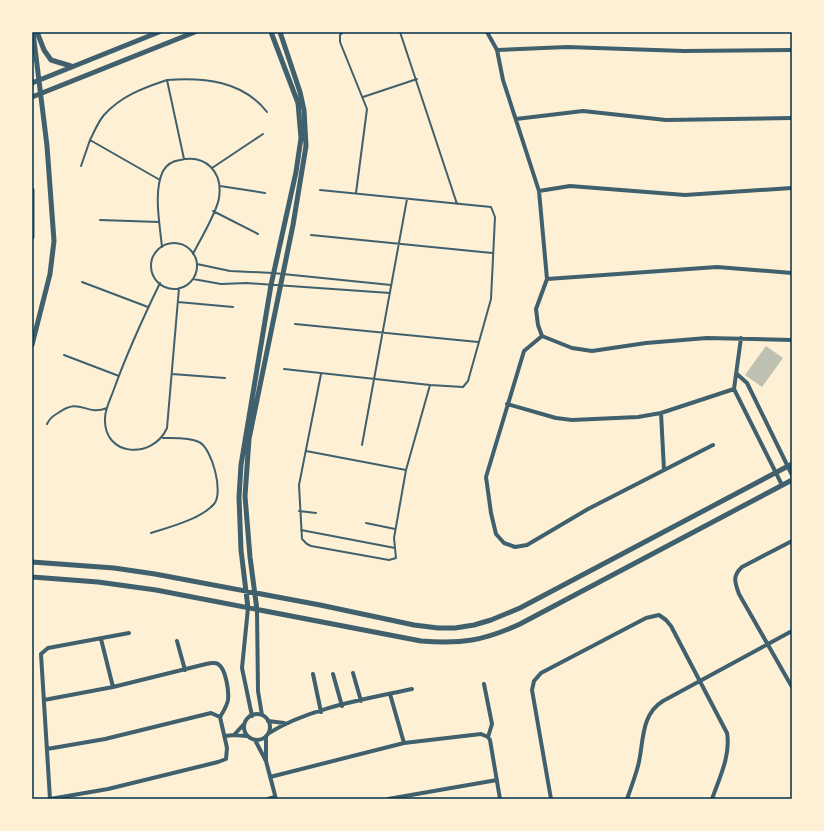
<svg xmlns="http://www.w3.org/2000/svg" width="824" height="831" font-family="'Asap Condensed',sans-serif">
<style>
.building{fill:#bec0b2}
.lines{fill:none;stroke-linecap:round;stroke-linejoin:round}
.service{stroke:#3f606c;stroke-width:2}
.minor{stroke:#3f606c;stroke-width:4}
.tertiary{stroke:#3f606c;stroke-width:5}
.neatline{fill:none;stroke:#003049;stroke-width:1.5}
</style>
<rect width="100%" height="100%" fill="#fdf0d5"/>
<path class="building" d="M766,346L783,358L762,387L745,375Z"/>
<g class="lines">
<path class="service" d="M343,32L340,35V42L367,109L356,193
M400,32L457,204
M167,80C204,77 243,81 267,112
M363,97L417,79
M90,140C94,132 98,122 104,115C121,96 143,88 167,80L184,159
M81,166L90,140L160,180
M212,168L263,134
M220,186L265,193
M213,211L258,234
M100,220L159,222
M311,235L492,253
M151 266a23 23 0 1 1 46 0a23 23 0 1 1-46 0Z
M162,247C160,226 153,191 163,171C167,164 172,161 180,160C206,154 223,172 219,198C217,212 200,240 193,254
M197,264L230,271L273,273L391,285
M193,279L221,284L247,283L390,293
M82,282L148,307
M160,283C143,318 127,353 114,389C111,398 105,409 105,418C103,457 153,460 167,428L179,288
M178,302L233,307
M295,324L478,342
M64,355L119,376
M284,369L430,385L463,387L468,381L491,299L495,217L491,207L320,190
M172,374L225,378
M321,374L299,485L302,539L307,544L311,546L389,560L396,558L394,538L406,470L430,385
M47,424C50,418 53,416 58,413C81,396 85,417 107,408
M362,445L407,199
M306,451L406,470
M299,511L316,513
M366,523L395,529
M301,530L395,548
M151,533C170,527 201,519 214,504C224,493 212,448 199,442C189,437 174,438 163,438"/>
<path class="minor" d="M487,32L497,50L503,80L539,191L547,279L536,309L538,325L542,336
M497,50L567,47L684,51L792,50
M516,119L583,111L666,120L792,118
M539,191L570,186L685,195L792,188
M547,279L717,267L792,273
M542,336L524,351L486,477L491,513L496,534L504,543L515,547L527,545L588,509L713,445
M542,336L572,348L592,351L646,343L707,338L792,340
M741,338L734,389L782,485
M737,374L747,383L792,475
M507,404L556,418L572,420L638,417L661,413L734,389
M661,413L664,470
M792,541L742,567C732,576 735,583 739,594L792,687
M248,608L242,668L252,716
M257,610L258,691L262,715
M101,639L113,687
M177,641L185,670
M353,673L361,701
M313,674L321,712
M333,674L342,706
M484,684L492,724L488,737
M390,694L404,743
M44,700L113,687L206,664C210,663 215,662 218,664C226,669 229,691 228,700C227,706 223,712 220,717
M244 727a13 13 0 1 1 26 0a13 13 0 1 1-26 0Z
M268,721L284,723
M269,733C309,708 366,699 412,689
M234,735L244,724
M225,736L234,735L247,736
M255,740L266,761L276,799
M47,749L105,739L211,713L220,717L227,748L226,759L218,762L108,789L50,799
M266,760V736
M270,777L404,743L481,734L488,737L490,740L500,799
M50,799L41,654L48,648L129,633
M268,799L275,797
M388,799L497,780
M551,799L532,690L534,681L541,673L646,618L659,615L666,620L671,626L727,733C731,755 719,779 712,799
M627,799C631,788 635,777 638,766C644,743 640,715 663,701L792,631"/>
<path class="tertiary" d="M37,32L44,50L51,60L71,66
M32,83L159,32
M32,97L195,32
M32,190V237
M32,345L50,274L54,241L47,146L33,32
M32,562L114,568L155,574L320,605L414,625L438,628H455L474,625L491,620L520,608L792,464
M32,577L98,582L156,590L421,641C462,644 483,641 520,624L792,480
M248,608L241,550L239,497L241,465L271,285L296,172L301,138L298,103L271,32
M257,610L250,557L245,496L249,439L293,225L306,146L304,110L300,92L280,32"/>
</g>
<rect width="824" height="831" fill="none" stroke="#fdf0d5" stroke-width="66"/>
<rect x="33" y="33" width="758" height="765" class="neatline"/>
</svg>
